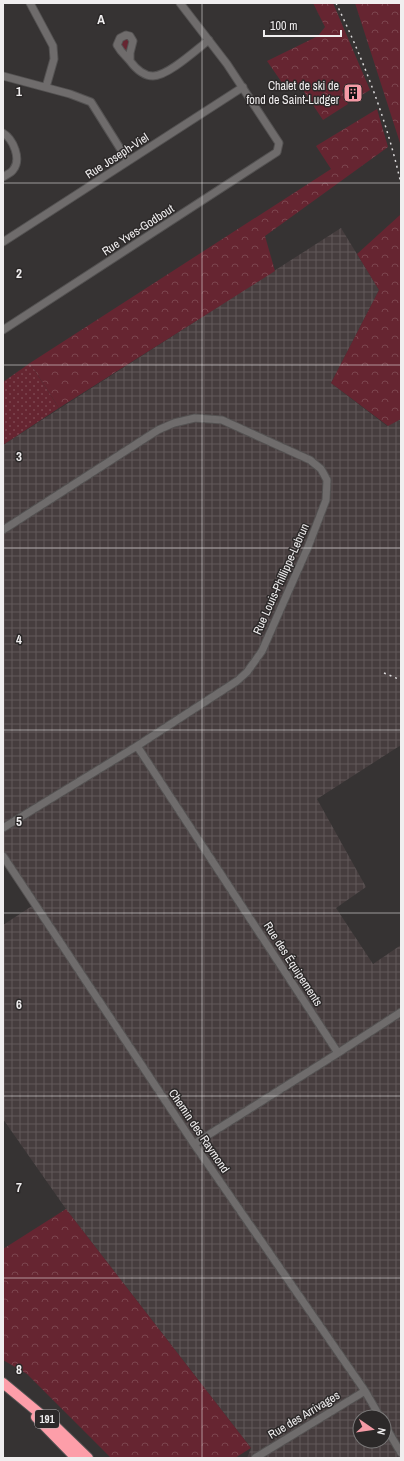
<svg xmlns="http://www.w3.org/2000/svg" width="404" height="1461" font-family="'Archivo Narrow',sans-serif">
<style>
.industrial{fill:url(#industrial-grid);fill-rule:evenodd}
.grass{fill:#662531}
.forest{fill:url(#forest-crowns)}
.garden{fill:url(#garden-dots)}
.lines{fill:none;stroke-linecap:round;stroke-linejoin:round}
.minor-casing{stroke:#545252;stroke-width:9}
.highway-casing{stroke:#545252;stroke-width:12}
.minor{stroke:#6f6c6c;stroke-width:7}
.highway{stroke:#fd9ea9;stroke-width:10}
.rail{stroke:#dcdadb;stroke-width:1.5;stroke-dasharray:2 4;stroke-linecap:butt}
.grid{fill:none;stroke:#f0eeef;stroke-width:1;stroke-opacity:0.55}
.labels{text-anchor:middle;stroke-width:3;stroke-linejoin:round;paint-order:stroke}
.shield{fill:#2c2929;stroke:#b5b3b4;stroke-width:1}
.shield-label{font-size:11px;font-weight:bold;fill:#f0eeef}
.poi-label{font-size:12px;fill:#f0eeef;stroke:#2c2929;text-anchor:end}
.street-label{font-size:12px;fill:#f0eeef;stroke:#2c2929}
.grid-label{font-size:13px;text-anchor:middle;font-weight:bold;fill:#f0eeef;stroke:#2c2929;stroke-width:3;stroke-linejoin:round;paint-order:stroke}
</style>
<defs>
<pattern id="industrial-grid" width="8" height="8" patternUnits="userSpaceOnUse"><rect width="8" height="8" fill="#463d3e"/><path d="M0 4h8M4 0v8" fill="none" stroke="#61595a"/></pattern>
<pattern id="forest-crowns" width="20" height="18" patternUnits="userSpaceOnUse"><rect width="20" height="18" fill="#662531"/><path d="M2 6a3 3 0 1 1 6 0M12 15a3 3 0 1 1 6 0" fill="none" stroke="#7c454f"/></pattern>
<pattern id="garden-dots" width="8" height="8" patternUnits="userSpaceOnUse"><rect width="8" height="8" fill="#662531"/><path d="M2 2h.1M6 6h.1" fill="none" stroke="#7c454f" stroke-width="1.8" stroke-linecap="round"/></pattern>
</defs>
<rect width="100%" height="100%" fill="#363333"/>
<path class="industrial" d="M341,228L379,290L331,383L387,426L401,419V745L317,799L366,887L336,908L373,964L401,945V1458H247L251,1448L66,1209L3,1119V925L35,904L3,856V445ZM360,1417H384V1441H360Z"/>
<path class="grass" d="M127,38L131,42L126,51L120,45L122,39Z"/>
<path class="forest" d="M313,3H333L370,90L360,96L354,83L342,90L348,104L323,120L299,84L287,90L267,61L318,36L325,27Z
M355,3H401V146Z
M377,109L388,147L265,236L275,271L59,408L30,363L331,169L316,146Z
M400,215L401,419L388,426L331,383L379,290L357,254Z
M66,1209L251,1448L235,1458H111L27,1374L3,1360V1249Z"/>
<path class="garden" d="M30,363L59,408L3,445V382Z"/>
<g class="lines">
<defs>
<path id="minor" d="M30,3L53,46L54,59L46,87
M126,35L130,36L133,41L130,53V61L121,51L117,45L120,38Z
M130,61C136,69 143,76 153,76C168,76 197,49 209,40
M3,76L70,94L91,102L128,161
M3,133C13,139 22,159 13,170C11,173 6,175 3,177
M3,242L243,87
M3,330L277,152L279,143L227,64L180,3
M3,530L158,430L174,423L195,418L222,420L310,460L321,469L327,480L326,500L308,547L284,601L262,651L247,672L237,681L137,746L3,828
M137,746L338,1053L194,1144
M3,856L194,1144L365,1391L380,1417
M338,1053L401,1012
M384,1424L401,1453
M255,1458L365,1391"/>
<path id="highway" d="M3,1383L56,1427L88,1458
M36,1417L76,1458"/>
</defs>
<use href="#minor" class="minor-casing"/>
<use href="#highway" class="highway-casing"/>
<use href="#minor" class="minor"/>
<use href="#highway" class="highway"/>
<path class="rail" d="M336,3C364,61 387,121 401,184
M384,673L401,680"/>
</g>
<path class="grid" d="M202,3V1458M3,183H401M3,365H401M3,548H401M3,730H401M3,913H401M3,1096H401M3,1278H401"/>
<defs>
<symbol id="building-square" viewBox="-11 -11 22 22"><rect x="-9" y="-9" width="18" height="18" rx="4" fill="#f49aa5" stroke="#2c2929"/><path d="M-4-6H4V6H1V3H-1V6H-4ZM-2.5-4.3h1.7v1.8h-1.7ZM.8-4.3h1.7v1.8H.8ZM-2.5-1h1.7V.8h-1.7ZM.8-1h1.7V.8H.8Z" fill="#111"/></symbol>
</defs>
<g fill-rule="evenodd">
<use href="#building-square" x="342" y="82" width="22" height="22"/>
</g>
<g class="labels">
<rect class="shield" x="35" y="1410" width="24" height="18" rx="3"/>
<g class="shield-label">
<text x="47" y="1423">191</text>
</g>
<g class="poi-label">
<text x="339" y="90">Chalet de ski de<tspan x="339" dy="14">fond de Saint-Ludger</tspan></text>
</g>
<g class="street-label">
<text transform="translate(117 156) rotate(-33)" y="4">Rue Joseph-Viel</text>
<text transform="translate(138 230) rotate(-33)" y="4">Rue Yves-Godbout</text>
<text transform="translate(281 579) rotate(-66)" y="4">Rue Louis-Phillippe-Lebrun</text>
<text transform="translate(293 964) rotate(57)" y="4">Rue des Équipements</text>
<text transform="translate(199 1131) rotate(56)" y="4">Chemin des Raymond</text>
<text transform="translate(304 1415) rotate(-31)" y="4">Rue des Arrivages</text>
</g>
</g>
<g class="grid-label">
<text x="101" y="24">A</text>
<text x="19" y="96">1</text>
<text x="19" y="278">2</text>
<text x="19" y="461">3</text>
<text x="19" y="644">4</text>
<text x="19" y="826">5</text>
<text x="19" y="1009">6</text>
<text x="19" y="1192">7</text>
<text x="19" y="1374">8</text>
</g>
<rect width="404" height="1461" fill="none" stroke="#f0eeef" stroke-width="8"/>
<g transform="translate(372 1429) rotate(103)"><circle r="19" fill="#2c2929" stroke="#7a7878"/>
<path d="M0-3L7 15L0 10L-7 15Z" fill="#f49aa5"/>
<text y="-6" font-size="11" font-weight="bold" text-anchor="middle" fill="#f0eeef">N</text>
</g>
<path d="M264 30v6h77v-6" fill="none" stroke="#f0eeef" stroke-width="2"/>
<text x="270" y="30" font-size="12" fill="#f0eeef" stroke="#2c2929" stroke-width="3" paint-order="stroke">100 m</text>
</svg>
